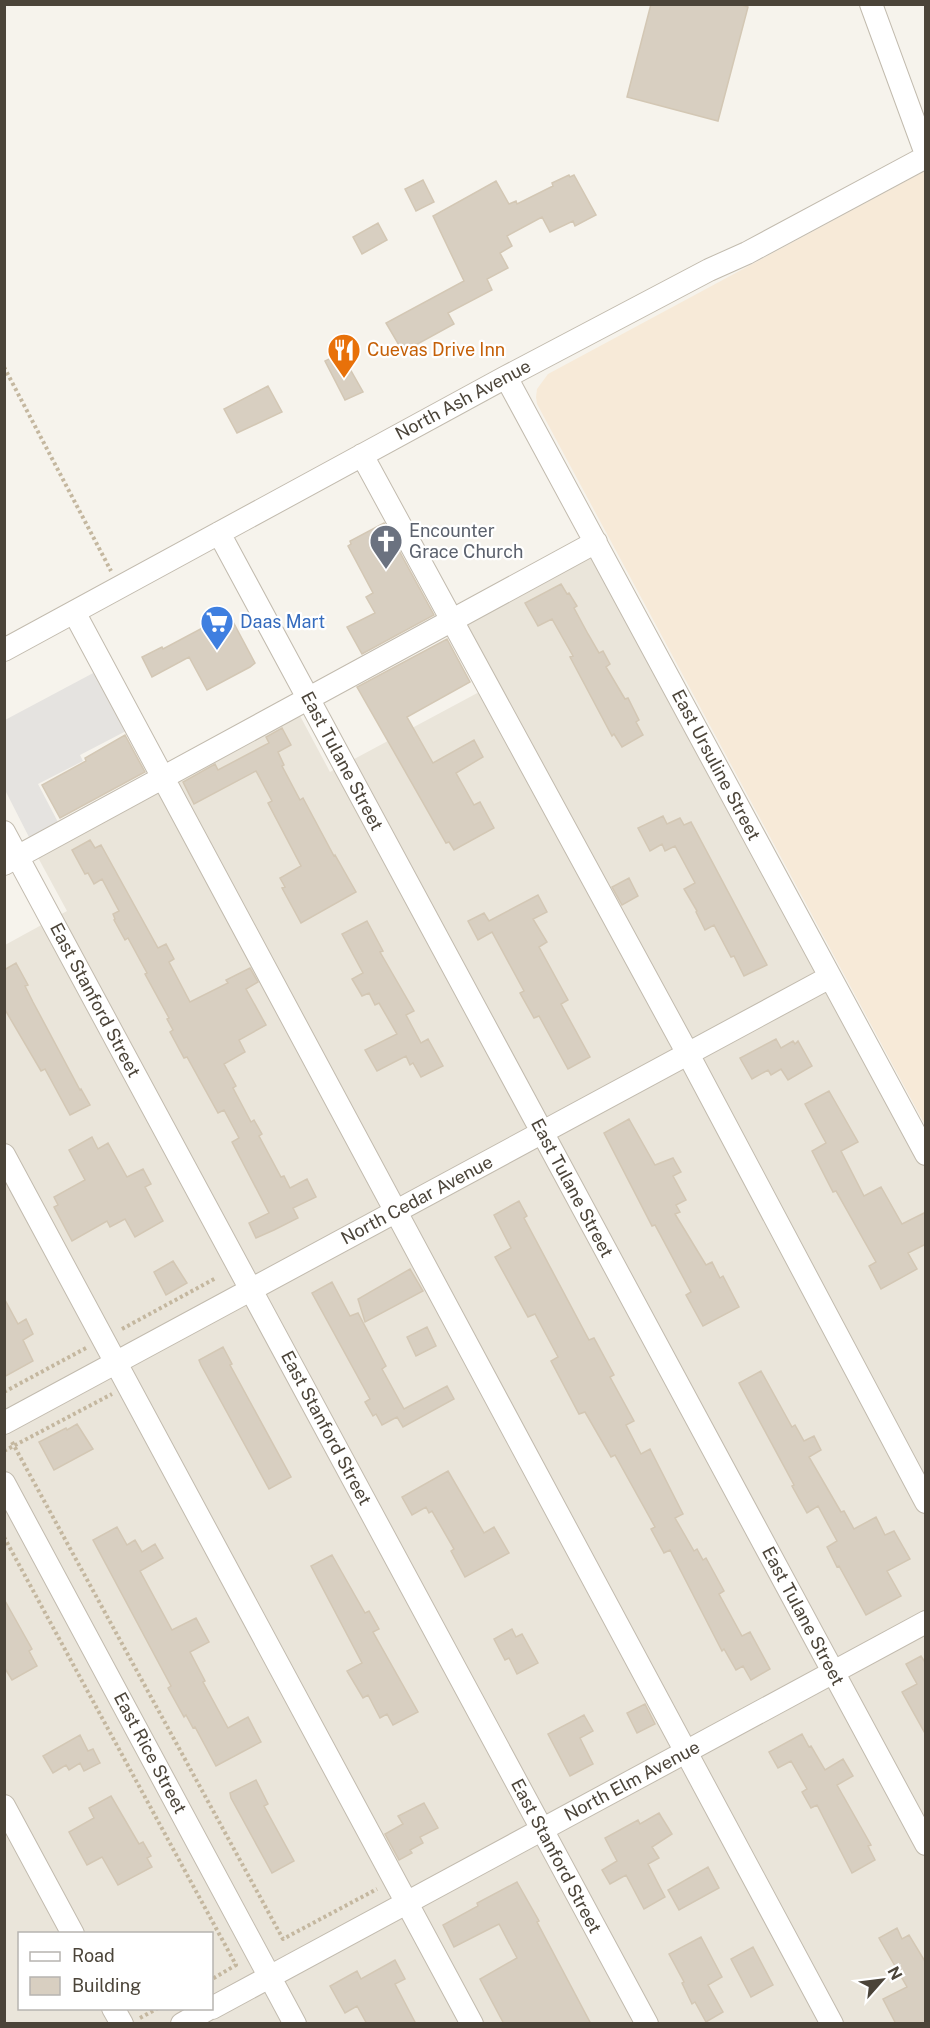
<svg xmlns="http://www.w3.org/2000/svg" width="930" height="2028" font-family="'Public Sans',sans-serif">
<style>
.residential{fill:#eae5da;fill-rule:evenodd}
.commercial{fill:#f7ead8}
.parking{fill:#e5e3e0}
.building{fill:#d8cfc1;stroke:#d3c7b4;stroke-width:1.5}
.lines{fill:none;stroke-linecap:round;stroke-linejoin:round}
.minor-casing{stroke:#c2bbae;stroke-width:24}
.path{stroke:#c4b79f;stroke-width:4;stroke-dasharray:3 3;stroke-linecap:butt}
.minor{stroke:#fff;stroke-width:22}
.labels{text-anchor:middle;stroke-width:4.5;stroke-linejoin:round;paint-order:stroke}
.food-label{font-size:18px;fill:#c56008;stroke:#fff;text-anchor:start}
.street-label{font-size:18px;fill:#4b4439;stroke:#fff}
.worship-label{font-size:18px;fill:#5b616d;stroke:#fff;text-anchor:start}
.shop-label{font-size:18px;fill:#366cbe;stroke:#fff;text-anchor:start}
</style>
<rect width="100%" height="100%" fill="#f6f3ec"/>
<path class="residential" d="M600,551L925,1163V2023L5,2024V945L67,911L35,852L298,712L330,772L496,683L465,623ZM20,1934H212V2008H20Z"/>
<path class="commercial" d="M925,171V1125L537,404L536,397L537,389L548,374Z"/>
<path class="parking" d="M97,671L128,730L80,755L83,761L38,784L60,826L31,841L5,790V720Z"/>
<path class="building" d="M651,4H739L748,7L718,121L627,97Z
M569,175L570,177L574,175L596,215L575,226L573,221L550,232L542,217L507,236L512,246L500,253L508,268L487,279L492,290L448,313L454,324L403,352L386,323L464,281L433,216L496,181L509,204L516,201L517,204L553,186L552,183Z
M423,180L434,202L416,211L405,189Z
M378,223L387,240L362,254L353,237Z
M341,353L363,392L345,400L325,361Z
M268,386L282,412L237,433L224,409Z
M384,523L434,615L362,654L347,627L375,613L366,597L373,593L348,546L351,544L350,541Z
M561,584L567,594L569,593L577,606L574,608L588,634L599,653L603,651L610,664L606,667L625,699L628,698L639,720L636,722L643,735L622,747L614,734L612,736L570,657L573,656L552,619L538,626L525,603Z
M223,617L225,621L231,618L255,663L250,667L207,690L189,657L152,677L142,657L162,647L163,649Z
M447,639L470,682L407,717L433,763L474,740L483,757L456,773L474,805L480,802L494,828L454,850L449,842L446,843L357,687Z
M282,728L291,745L278,752L284,765L282,766L300,800L303,798L334,856L335,855L356,892L301,923L282,888L285,887L280,878L301,866L268,803L272,801L256,771L194,804L183,782L215,764L218,770L269,743L266,737Z
M125,735L145,772L60,818L42,785L86,761L85,758Z
M663,816L667,824L680,818L684,825L691,822L767,965L744,976L734,956L731,957L714,925L705,930L696,912L697,911L684,889L695,883L675,846L665,851L662,844L650,851L638,828Z
M90,840L95,848L101,845L158,948L166,944L174,959L169,962L190,1002L228,983L226,980L250,968L258,982L246,989L266,1025L239,1040L245,1052L224,1064L236,1086L233,1088L251,1122L254,1120L262,1134L259,1136L281,1177L284,1176L290,1188L307,1179L316,1197L293,1208L298,1218L274,1230L256,1238L249,1223L269,1213L232,1142L239,1138L224,1110L218,1113L187,1057L184,1058L170,1032L173,1030L167,1019L169,1018L145,974L147,973L128,938L125,940L114,920L115,919L113,914L119,911L102,879L94,884L88,873L85,874L72,850Z
M629,878L638,896L622,905L612,887Z
M538,895L547,912L533,919L547,942L539,947L568,1000L561,1004L590,1057L568,1069L539,1016L534,1018L520,993L524,991L492,932L478,940L468,921L484,913L489,921Z
M367,921L383,951L380,952L414,1011L406,1015L421,1043L428,1039L443,1066L421,1077L413,1063L410,1065L406,1056L377,1071L365,1050L397,1034L379,1003L375,1005L369,993L362,996L352,979L363,973L342,934Z
M16,963L28,985L25,986L33,1002L80,1090L81,1089L90,1105L70,1115L45,1069L41,1071L4,1008V970Z
M776,1039L781,1048L793,1041L795,1044L798,1041L812,1066L788,1080L781,1069L771,1075L768,1070L752,1079L740,1058Z
M829,1091L858,1142L841,1151L864,1196L881,1187L902,1224L926,1212V1244L908,1253L917,1269L881,1289L869,1266L876,1262L836,1191L833,1192L812,1151L826,1143L805,1104Z
M629,1119L655,1165L673,1158L681,1172L673,1176L686,1200L676,1205L680,1212L675,1214L706,1265L712,1262L720,1278L723,1276L739,1307L703,1326L686,1295L691,1292L655,1225L652,1226L604,1133Z
M92,1137L98,1149L108,1143L127,1177L143,1169L151,1184L145,1187L163,1221L135,1237L125,1219L110,1227L107,1221L72,1241L54,1207L58,1205L54,1197L85,1180L69,1150Z
M519,1201L527,1216L524,1218L589,1340L594,1338L614,1375L610,1377L634,1421L626,1425L641,1454L650,1449L683,1514L675,1518L694,1551L697,1549L703,1560L706,1558L724,1591L719,1594L742,1636L750,1632L770,1669L751,1680L743,1666L736,1670L724,1649L722,1651L670,1550L664,1553L651,1529L655,1527L615,1455L611,1457L585,1412L579,1414L551,1361L558,1357L535,1314L528,1317L495,1257L511,1248L494,1215Z
M173,1261L187,1283L166,1295L154,1272Z
M410,1269L423,1291L365,1322L358,1299Z
M332,1282L350,1316L358,1313L386,1366L382,1369L404,1409L447,1386L454,1399L403,1427L397,1417L382,1425L376,1414L373,1416L365,1402L370,1399L312,1293Z
M4,1298L18,1324L26,1319L33,1334L23,1340L33,1361L4,1377Z
M427,1327L436,1346L416,1356L407,1337Z
M223,1347L232,1364L230,1365L291,1477L269,1489L201,1365L199,1360Z
M761,1371L792,1427L795,1425L804,1441L814,1436L821,1450L809,1457L841,1512L844,1511L854,1529L876,1517L885,1535L894,1531L910,1559L887,1571L901,1596L866,1615L839,1566L837,1567L827,1547L837,1541L818,1506L807,1513L792,1486L794,1485L739,1383Z
M77,1424L93,1449L54,1470L39,1442L66,1428L67,1430Z
M448,1471L484,1533L494,1527L509,1553L465,1577L451,1551L454,1549L432,1511L429,1513L426,1507L412,1515L402,1497Z
M117,1527L127,1545L135,1540L142,1552L155,1544L163,1558L140,1571L172,1630L196,1618L209,1642L190,1652L205,1681L203,1682L228,1728L248,1717L261,1742L216,1766L195,1727L193,1728L186,1715L184,1717L168,1688L171,1686L93,1540Z
M332,1555L365,1613L369,1611L379,1629L373,1632L418,1712L393,1725L387,1714L380,1718L368,1695L363,1698L347,1671L362,1663L311,1566Z
M4,1599L32,1649L29,1651L37,1666L12,1680L4,1667Z
M512,1629L516,1637L522,1634L538,1663L517,1674L509,1658L505,1660L494,1639Z
M921,1656L926,1664V1735L902,1692L917,1684L906,1664Z
M645,1704L655,1724L637,1733L627,1713Z
M584,1715L593,1731L580,1738L593,1764L570,1776L548,1734Z
M802,1734L809,1747L811,1746L825,1770L843,1759L853,1776L837,1785L871,1845L868,1846L875,1860L852,1873L817,1805L811,1808L802,1792L807,1789L791,1761L778,1768L769,1752Z
M80,1735L88,1751L93,1749L100,1763L84,1771L80,1763L69,1770L66,1765L53,1773L43,1756Z
M256,1780L268,1804L264,1806L294,1861L272,1873L231,1798L230,1793Z
M111,1796L139,1844L143,1842L151,1856L147,1858L152,1867L118,1885L102,1857L87,1865L69,1832L94,1818L89,1808Z
M424,1803L438,1828L420,1837L423,1843L410,1850L412,1853L399,1860L385,1834L403,1824L398,1816Z
M659,1813L672,1834L652,1847L659,1858L648,1864L665,1897L644,1909L626,1875L610,1884L602,1870L617,1861L605,1838L638,1820L640,1824Z
M708,1867L719,1888L679,1910L668,1890Z
M517,1882L539,1921L537,1922L591,2024H504L480,1979L517,1958L499,1924L454,1947L443,1925L478,1906L477,1903Z
M897,1928L902,1939L909,1935L926,1963V2024H896L883,1999L907,1987L879,1938Z
M701,1937L722,1977L708,1985L723,2012L706,2022L695,2002L692,2004L682,1983L684,1982L669,1954Z
M753,1947L773,1985L751,1997L731,1959Z
M395,1960L405,1979L395,1984L416,2024H367L357,2006L345,2013L330,1986L357,1971L361,1979Z"/>
<g class="lines">
<defs>
<path id="minor" d="M871,4L926,154
M506,377L926,1154
M362,455L688,1054L926,1502
M219,533L926,1844
M74,612L832,2024
M4,650L506,377L709,270L747,253L926,157
M4,832L647,2024
M4,864L596,542
M4,1155L472,2024
M4,1423L830,977
M4,1483L295,2024
M4,1806L73,1934
M113,2008L122,2024
M212,2008L926,1622
M182,2024L210,2008"/>
</defs>
<use href="#minor" class="minor-casing"/>
<path class="path" d="M4,367L111,571
M122,1329L216,1278
M4,1392L86,1348
M12,1442L283,1939L377,1889
M4,1451L112,1394
M4,1537L236,1965L212,1979
M140,2018L158,2008"/>
<use href="#minor" class="minor"/>
</g>
<defs>
<symbol id="restaurant-pin" viewBox="-11 -11 22 30"><path d="M0 17L-7.5 6A9.5 9.5 0 1 1 7.5 6Z" fill="#e8710a" stroke="#fff"/><path d="M-5-6h1v4h1v-4h1v4h1v-4h1v5L-1.5 .5V6h-2V.5L-5-1ZM5-6V6H3V1.5H1.5Q1.5-4 5-6Z" fill="#fff"/></symbol>
<symbol id="church-pin" viewBox="-11 -11 22 30"><path d="M0 17L-7.5 6A9.5 9.5 0 1 1 7.5 6Z" fill="#6b7280" stroke="#fff"/><path d="M-1.2-6h2.4v3.5h3.3v2.4h-3.3V6h-2.4V-.1h-3.3v-2.4h3.3Z" fill="#fff"/></symbol>
<symbol id="supermarket-pin" viewBox="-11 -11 22 30"><path d="M0 17L-7.5 6A9.5 9.5 0 1 1 7.5 6Z" fill="#3f7fe0" stroke="#fff"/><path d="M-6-5.5h2.5l.6 2H6L4.5 2H-2.5L-4.4-4H-6ZM-1.5 3.2a1.3 1.3 0 1 0 .1 0ZM3 3.2a1.3 1.3 0 1 0 .1 0Z" fill="#fff"/></symbol>
</defs>
<g fill-rule="evenodd">
<use href="#restaurant-pin" x="325" y="331" width="38" height="52"/>
<use href="#church-pin" x="367" y="522" width="38" height="52"/>
<use href="#supermarket-pin" x="198" y="603" width="38" height="52"/>
</g>
<g class="labels">
<g class="food-label">
<text x="367" y="356">Cuevas Drive Inn</text>
</g>
<g class="street-label">
<text transform="translate(463 400) rotate(-28)" y="6">North Ash Avenue</text>
<text transform="translate(342 761) rotate(62)" y="6">East Tulane Street</text>
<text transform="translate(716 765) rotate(62)" y="6">East Ursuline Street</text>
<text transform="translate(95 1000) rotate(62)" y="6">East Stanford Street</text>
<text transform="translate(572 1188) rotate(62)" y="6">East Tulane Street</text>
<text transform="translate(417 1200) rotate(-28)" y="6">North Cedar Avenue</text>
<text transform="translate(326 1428) rotate(62)" y="6">East Stanford Street</text>
<text transform="translate(803 1616) rotate(62)" y="6">East Tulane Street</text>
<text transform="translate(150 1753) rotate(62)" y="6">East Rice Street</text>
<text transform="translate(632 1781) rotate(-28)" y="6">North Elm Avenue</text>
<text transform="translate(556 1856) rotate(62)" y="6">East Stanford Street</text>
</g>
<g class="worship-label">
<text x="409" y="537">Encounter<tspan x="409" dy="21">Grace Church</tspan></text>
</g>
<g class="shop-label">
<text x="240" y="628">Daas Mart</text>
</g>
</g>
<rect width="930" height="2028" fill="none" stroke="#4b4439" stroke-width="12"/>
<rect x="18" y="1932" width="195" height="78" fill="#ffffff" stroke="#b7b4b0" stroke-width="1.5"/>
<rect x="30" y="1952" width="30" height="9" fill="#ffffff" stroke="#b7b4b0" stroke-width="1.5"/>
<text x="72" y="1962" font-size="18" fill="#4b4439">Road</text>
<rect x="30" y="1977" width="30" height="18" fill="#d8cfc1" stroke="#b7b4b0" stroke-width="1.5"/>
<text x="72" y="1992" font-size="18" fill="#4b4439">Building</text>
<g transform="translate(882 1980) rotate(62)" stroke="#ffffff" stroke-width="4.5" paint-order="stroke">
<path d="M0-4.5L10 22L0 15L-10 22Z" fill="#4b4439"/>
<text y="-9" font-size="16" font-weight="bold" text-anchor="middle" fill="#4b4439">N</text>
</g>
</svg>
